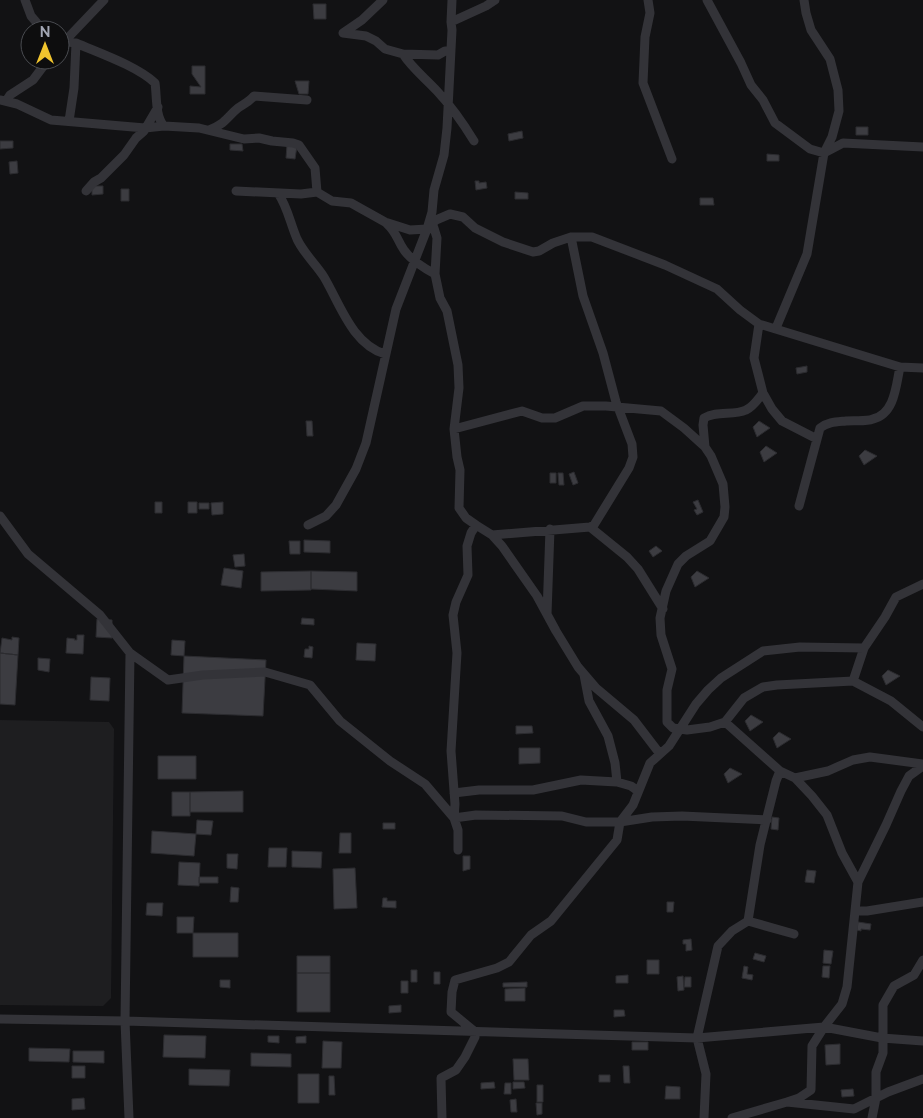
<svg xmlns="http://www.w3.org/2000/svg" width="923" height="1118" font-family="Raleway,sans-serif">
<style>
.built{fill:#1e1e20}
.building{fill:#3c3c41;stroke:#2c2c30}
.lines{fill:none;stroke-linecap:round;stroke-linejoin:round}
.minor{stroke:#333338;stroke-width:9}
</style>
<rect width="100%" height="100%" fill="#121214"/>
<path class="built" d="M0,720L109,722L114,729L111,998L103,1006L0,1005Z"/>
<path class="building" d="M313,4H326V19H314Z
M192,66H205V94H190V86L201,87L192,74Z
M295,81H309L308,94H299Z
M856,127H868V135H856Z
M522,131L523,138L509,141L508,134Z
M0,141H13V148L0,149Z
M230,144H242L243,151L230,150Z
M287,145L297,146L295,159L286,158Z
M767,154L779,155V161H767Z
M17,161L18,173L10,174L9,162Z
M475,181H479V183L486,182L487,188L476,190Z
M92,186H103V194L92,195Z
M121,189H129V201H121Z
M515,192L528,193V199H515Z
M700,198H713L714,205H700Z
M807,366V372L797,374L796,368Z
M306,421H312L313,436H307Z
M759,421L770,428L757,437L753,427Z
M766,446L777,453L764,462L760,452Z
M865,450L877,456L864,465L859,456Z
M574,472L578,483L573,485L569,474Z
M550,473H556V483H550Z
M558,473H563L564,485H559Z
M698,500L703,512L697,515L694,510L697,509L693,502Z
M155,502H162V513H155Z
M188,502H197V513H188Z
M223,502V514L212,515L211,503Z
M199,503H209V509H199Z
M304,540L330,541V553L304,552Z
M289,541H300V554H290Z
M656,546L662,551L653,557L649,551Z
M244,554L245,566L235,567L233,555Z
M224,568L243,571L241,588L221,585Z
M311,571V590L261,591V572Z
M311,571L357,572V591L311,589Z
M697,571L709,578L695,587L691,577Z
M302,618L314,619V625L301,624Z
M97,619L112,620V638L96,637Z
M77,635H84L83,654L66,653L67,638L75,639L74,640H77Z
M12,637L19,638L18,655L0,653L2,638L12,640Z
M172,640L185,641L184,656L171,655Z
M357,643L376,644L375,661L356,660Z
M309,646L313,647L312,658L304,657L305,649H309Z
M0,653L18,655L15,705L0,704Z
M184,656L266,660L263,716L182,713Z
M38,658L50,659L49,672L38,670Z
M888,670L900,676L886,685L882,676Z
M91,677L110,678L109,701L90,700Z
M751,715L763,722L750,731L745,721Z
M516,726H532L533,733L516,734Z
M779,732L791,739L777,748L773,738Z
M519,748H540V763L519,764Z
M158,756H196V779H158Z
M730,768L742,774L728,783L724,774Z
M243,791V812H190V792Z
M172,792H190V816H172Z
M772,817L779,818L778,830L771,829Z
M197,820L213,821L211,835L196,834Z
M383,823H395V829H383Z
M152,831L196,834L194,856L151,853Z
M340,833H351V853H339Z
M269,848H287L286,867H268Z
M292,851L322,852L321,868L292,867Z
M227,854H238L237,869L227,868Z
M463,856H470V869L463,871Z
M179,862L200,863L199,886L178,885Z
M355,868L357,908L334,909L333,869Z
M807,870L816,871L814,883L805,882Z
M199,877H218V883H199Z
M231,887L239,888L238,902H230Z
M383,898H387V901H396V908L382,907Z
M667,902H674L673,912H667Z
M147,903H163L162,916L146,915Z
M177,917H194L193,933H177Z
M858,922L871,924L870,930L861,929V931L857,930Z
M193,933H238V957H193Z
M691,939L692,950L686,951V944H683V940Z
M824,950L833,951L831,964L823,963Z
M755,953L766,956L764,962L753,959Z
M297,956H330V973H297Z
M647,960H659V974H647Z
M744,966L748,967L747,974L753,975L752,980L742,978Z
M823,966H830L829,978L822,977Z
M411,970H417V982H411Z
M434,972H440V984H434Z
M297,973H330V1012H297Z
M628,975V983H616V976Z
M683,976L684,990L678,991L677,977Z
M685,977H691V987H684Z
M220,980H230V988L220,987Z
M401,981H408V993H401Z
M527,982V987H503V983Z
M525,988V1001H505V989Z
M401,1005V1012L389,1013V1006Z
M614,1010H624L625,1016L614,1017Z
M164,1035L206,1036L205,1058L163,1057Z
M268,1036H279V1043L268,1042Z
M306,1036V1043H296V1037Z
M323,1041L342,1042L341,1068H322Z
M632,1042H648V1050H632Z
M840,1044V1064L826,1065L825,1045Z
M29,1048L70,1049L69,1062L29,1061Z
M73,1051H104V1063L73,1062Z
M251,1053L291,1054V1067L251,1066Z
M513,1059H528L529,1080H514Z
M72,1066H85V1078H72Z
M623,1066H629L630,1083H624Z
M189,1069L230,1070L229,1086L189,1085Z
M298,1074H319V1103H298Z
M599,1075H610V1082H599Z
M329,1076H334L335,1095H329Z
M494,1082L495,1088L481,1089V1083Z
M513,1082H524L525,1088L513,1089Z
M505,1083H511V1094H504Z
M537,1085H543V1102H537Z
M666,1086L680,1087V1099H665Z
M853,1089L854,1096L842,1097L841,1090Z
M84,1098L85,1109L72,1110V1099Z
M516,1099L517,1112H511L510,1100Z
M536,1103H542V1114L537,1115Z"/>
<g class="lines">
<path class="minor" d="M25,0L31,16L43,30
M648,0L650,13L645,37L643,83L672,159
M707,0L741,63L751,85L763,100L775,123L810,149L824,153L843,143L923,147
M451,22L486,6L495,0
M343,33L366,36L376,41L385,49L403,54C412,68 425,78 437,91C451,106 463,123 474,141
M343,33L362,20L383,0
M60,41L76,43L74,88L69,121
M76,43C99,53 137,66 155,83C157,96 155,116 164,126
M62,44L104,0
M403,54L438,55L445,51H451
M0,100L17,104L51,120L145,128L164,126L199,128L244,139L259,138L272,141L293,143L299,145L315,168L317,192
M6,101L10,95L33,80L48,60
M209,130C224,125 227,117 238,108C244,104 249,102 254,96L307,100
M86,191L94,182L101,178L124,155L136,138L144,131L158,107
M236,191L301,194L317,192L332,201L351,203L385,222L410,230L427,229L436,220L450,214L463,217L475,228L503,242L533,252L539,251L553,243L571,237H592L665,265L717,289L740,310L759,324L900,367L923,368
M278,193C288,208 290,223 297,239C304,254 316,264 324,277C340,304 352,344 385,354
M387,224C397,233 397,240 404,250C410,259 425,269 435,274
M427,229L434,228L437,238L435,274L440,298L447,311L458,365L459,388L454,429L457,457L460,470L459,508L466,518L476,525L471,533L467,546L468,575L456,602L453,615L457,653L451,751L455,804L454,818L458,830V850
M759,324L754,358L763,393L772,409L782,421L817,439
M776,328L807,254L824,153L832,137L839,111L838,90L830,59L811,30L806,13L804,0
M763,393C758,399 753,407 746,410C733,416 717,410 704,418L703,425L705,447L711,456L723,484L725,507L724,517L710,541L686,556L678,564L666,591L660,618L661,635L672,669L667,690V722L673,728L687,730L710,727L725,722L744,698L763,687L777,685L853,681L891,701L923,727
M454,429L522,411L542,418H555L583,406H606L661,411L684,428L705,447
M799,506L820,428C828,422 836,422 846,421C855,420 865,422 873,419C895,414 896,385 900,367
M0,516L28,554L100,615L130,653L168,680L203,675L265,672L310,685L340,721L390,761L425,784L454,818L476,815L562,816L586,822H620L652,817L682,816L767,820
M308,525L326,516L336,505L356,469L366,443L396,309L427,229L432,212L434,190L444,155L447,128L452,30L451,22L452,0
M476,525L492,535L502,546L537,596L556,631L578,667L596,688L634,720L660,754
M590,527L627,557L638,569L663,609
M492,535L590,527L594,525L629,468L633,457L632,444L616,402L603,353L583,296L571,237
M547,614L550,529
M584,675L589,701L608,736L615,763L617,782L631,786L638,791
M853,681L864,648L885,617L896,597L923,584
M725,722L780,771L795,778L812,796L827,815L842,853L858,882
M923,766L909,776L901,791L886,825L858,882L855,911H867L923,902
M795,778L828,771L853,760L870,757L923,764
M454,793L479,790H533L581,780L617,782
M748,921L794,934
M0,1019L125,1021L697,1038L824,1027L882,1038L923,1041
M787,1102L799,1098L811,1090L812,1046L824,1027L842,1004L847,987L855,911
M129,1118L125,1021L130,653
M442,1118L441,1078L456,1070L465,1057L475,1037L474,1031L451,1012L452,992L455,980L497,968L509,962L531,935L551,921L617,840L620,822L633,805L650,763L669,746L696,704L708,690L721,678L763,651L800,647L864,648
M704,1118L706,1074L697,1038L718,946L732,931L748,921L760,845L776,781L780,771
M732,1118L787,1102L854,1109L888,1092L923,1079
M872,1118L876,1098V1072L883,1053V1005L894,986L914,975L923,960"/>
</g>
<g transform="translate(45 45)"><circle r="24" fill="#0d0d0e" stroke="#494b50"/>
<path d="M0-4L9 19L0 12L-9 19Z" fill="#f0c42e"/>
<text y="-8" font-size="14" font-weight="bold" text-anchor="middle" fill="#a3a7b4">N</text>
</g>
</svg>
